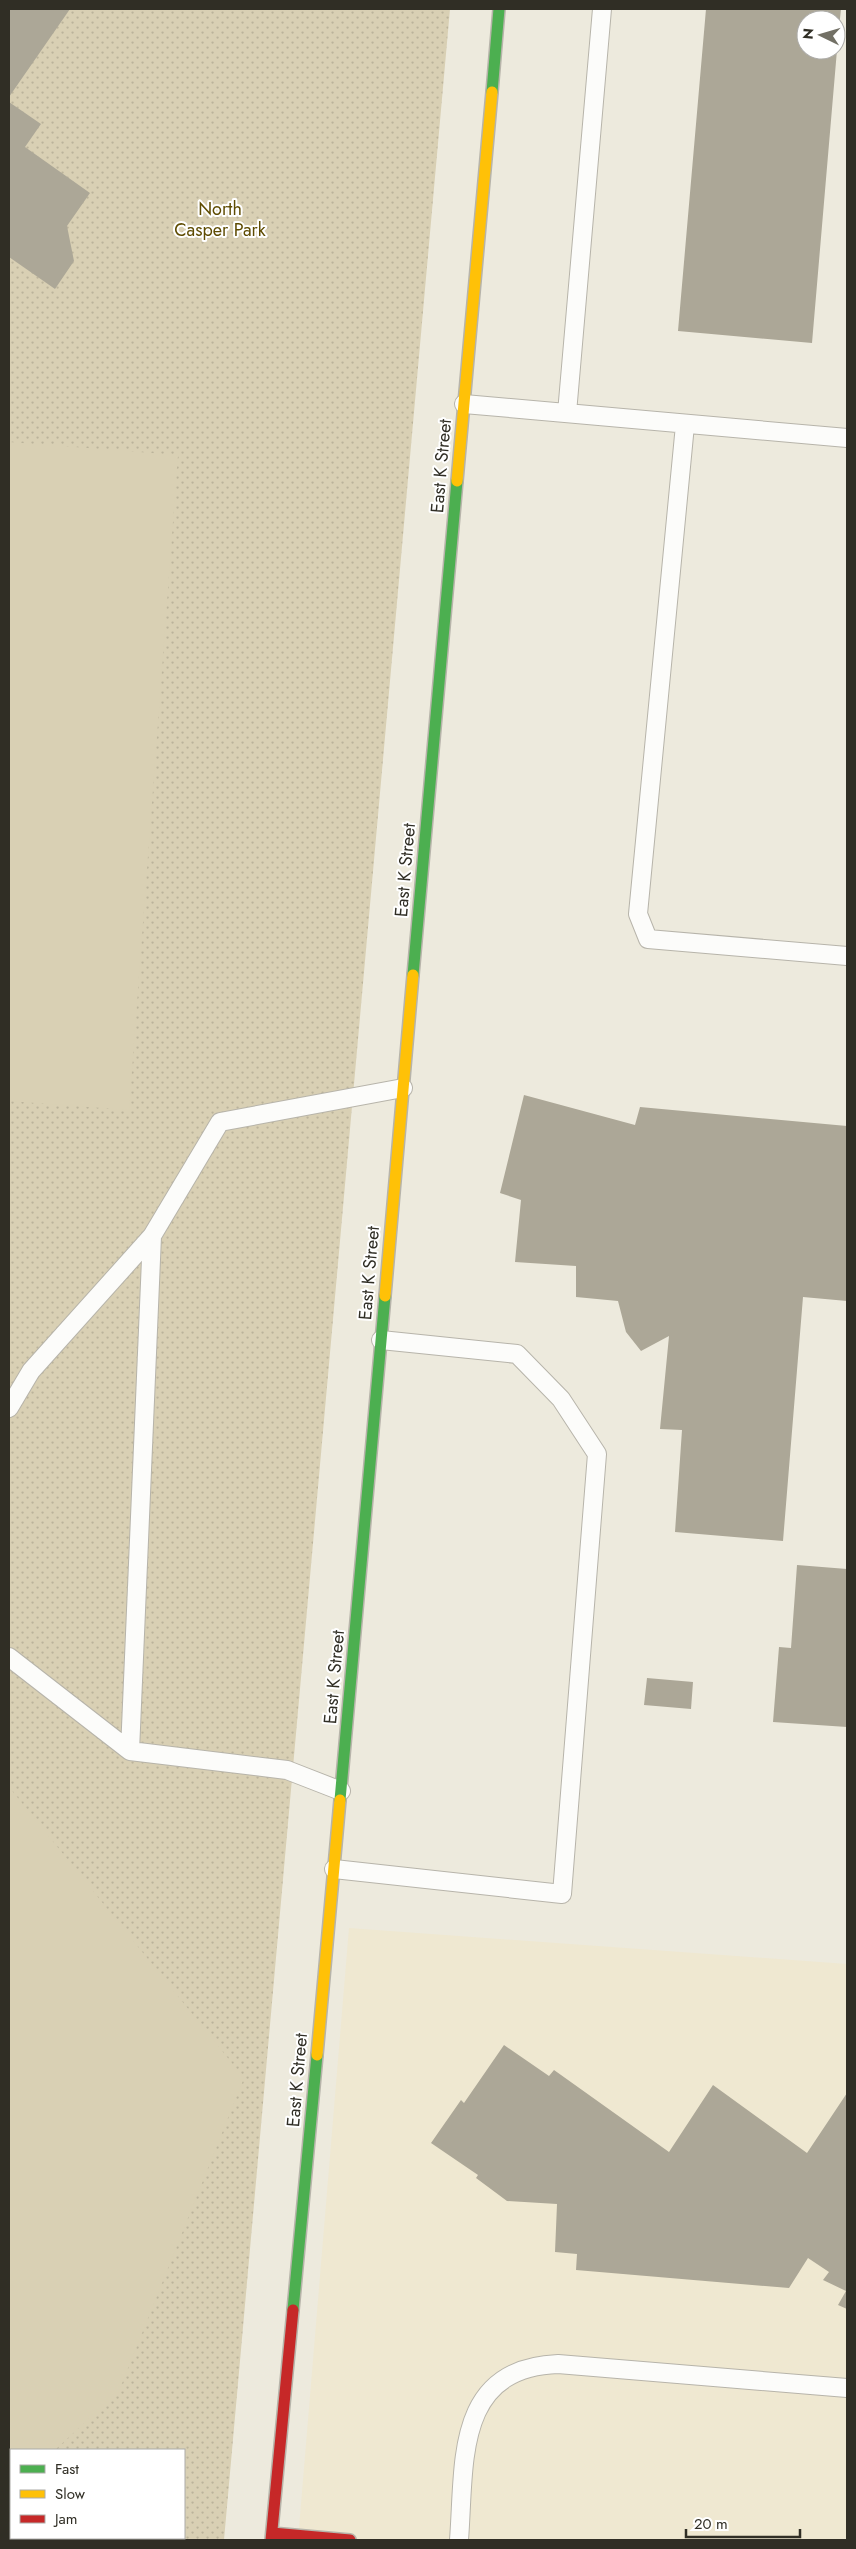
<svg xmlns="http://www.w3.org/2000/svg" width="856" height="2549" font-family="Jost,sans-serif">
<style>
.built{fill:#efe8d1}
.grass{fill:url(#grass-dots);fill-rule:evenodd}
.pitch{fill:#d9d0b4}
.building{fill:#aca797}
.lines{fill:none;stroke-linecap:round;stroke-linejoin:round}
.lane-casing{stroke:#b7b4aa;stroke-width:20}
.fast-casing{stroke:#b7b4aa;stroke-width:14}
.slow-casing{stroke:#b7b4aa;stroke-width:14}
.jam-casing{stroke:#b7b4aa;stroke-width:14}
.lane{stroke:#fcfcfa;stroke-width:18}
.fast{stroke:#4caf50;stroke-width:11}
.slow{stroke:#ffc107;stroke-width:11}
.jam{stroke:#c62828;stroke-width:11}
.labels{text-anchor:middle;stroke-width:4;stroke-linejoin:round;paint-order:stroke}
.park-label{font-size:18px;fill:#5e4b01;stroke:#fff}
.street-label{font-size:18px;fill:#302e25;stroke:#fff}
</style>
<defs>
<pattern id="grass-dots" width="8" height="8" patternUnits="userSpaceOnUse" patternTransform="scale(1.25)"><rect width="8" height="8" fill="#d9d0b4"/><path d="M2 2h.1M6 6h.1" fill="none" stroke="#bbb39b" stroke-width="1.8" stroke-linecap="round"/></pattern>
</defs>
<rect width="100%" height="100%" fill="#edeadd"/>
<path class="built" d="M349,1928L847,1964V2540H298Z"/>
<path class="grass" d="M9,9H450L224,2540H9ZM11,2450H184V2538H11Z"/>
<path class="pitch" d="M9,442L178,455L129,1110L9,1101Z
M9,1787L244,2078L119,2391L55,2450H11V2491L9,2494Z"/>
<path class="building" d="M9,9H70L9,97Z
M706,9H841L837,47L836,20H806V50H837L812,343L678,331Z
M9,102L41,124L25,147L90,193L67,226L74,261L55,289L9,257Z
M524,1095L635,1125L640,1107L847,1126V1301L803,1297L783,1541L675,1532L682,1430L660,1429L669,1336L641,1351L626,1332L618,1301L576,1297V1266L515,1262L521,1200L500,1193Z
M797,1565L847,1569V1727L773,1722L779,1647L791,1648Z
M647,1678L693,1682L691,1709L644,1705Z
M504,2045L549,2076L554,2070L669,2152L713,2085L807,2153L847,2093V2309L838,2305L846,2291L823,2280L829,2272L808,2258L789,2288L576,2270L577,2254L555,2252L557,2204L507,2201L476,2178L478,2175L431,2143L461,2100L464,2103Z"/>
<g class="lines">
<defs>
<path id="lane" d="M464,404L847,438
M567,413L602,9
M685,425L638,914L648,939L847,956
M9,1408L31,1371L152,1236
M9,1657L130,1751L287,1770L341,1791
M130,1751L152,1236L220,1122L403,1088
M334,1869L562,1894L597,1454L561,1399L517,1354L381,1340
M459,2540C465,2463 454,2368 558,2364L847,2388"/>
<path id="fast" d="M492,92L499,9
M413,975L457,481
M340,1800L385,1296
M293,2310L317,2055"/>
<path id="slow" d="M457,481L492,92
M385,1296L413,975
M317,2055L340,1800"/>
<path id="jam" d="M272,2533L350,2540
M271,2540L293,2310"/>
</defs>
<use href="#lane" class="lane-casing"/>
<use href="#fast" class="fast-casing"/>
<use href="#slow" class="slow-casing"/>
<use href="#jam" class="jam-casing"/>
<use href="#lane" class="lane"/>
<use href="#fast" class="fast"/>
<use href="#slow" class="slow"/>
<use href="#jam" class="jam"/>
</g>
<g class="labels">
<g class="park-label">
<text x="220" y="215">North<tspan x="220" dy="21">Casper Park</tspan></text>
</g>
<g class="street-label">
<text transform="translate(441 466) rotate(-85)" y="6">East K Street</text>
<text transform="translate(405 870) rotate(-85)" y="6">East K Street</text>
<text transform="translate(369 1273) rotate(-85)" y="6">East K Street</text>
<text transform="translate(334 1677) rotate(-85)" y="6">East K Street</text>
<text transform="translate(297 2080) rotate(-85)" y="6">East K Street</text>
</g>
</g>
<rect width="856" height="2549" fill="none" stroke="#302e25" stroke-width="20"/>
<rect x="10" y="2449" width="175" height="90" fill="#ffffff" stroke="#acaba8"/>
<rect x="20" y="2465" width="25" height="8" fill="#4caf50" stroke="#acaba8"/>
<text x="55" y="2474" font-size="15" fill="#302e25">Fast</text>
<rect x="20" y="2490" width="25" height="8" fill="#ffc107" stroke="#acaba8"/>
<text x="55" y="2499" font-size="15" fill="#302e25">Slow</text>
<rect x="20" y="2515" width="25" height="8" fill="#c62828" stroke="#acaba8"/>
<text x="55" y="2524" font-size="15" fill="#302e25">Jam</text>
<g transform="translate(821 35) rotate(275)"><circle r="24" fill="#ffffff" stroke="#acaba8"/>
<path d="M0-4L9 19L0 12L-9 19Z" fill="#727065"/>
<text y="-8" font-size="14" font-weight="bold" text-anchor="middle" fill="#302e25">N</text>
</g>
<path d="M686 2529v8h114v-8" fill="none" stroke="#302e25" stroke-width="2.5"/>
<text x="694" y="2529" font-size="15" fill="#302e25" stroke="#ffffff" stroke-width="4" paint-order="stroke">20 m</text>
</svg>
